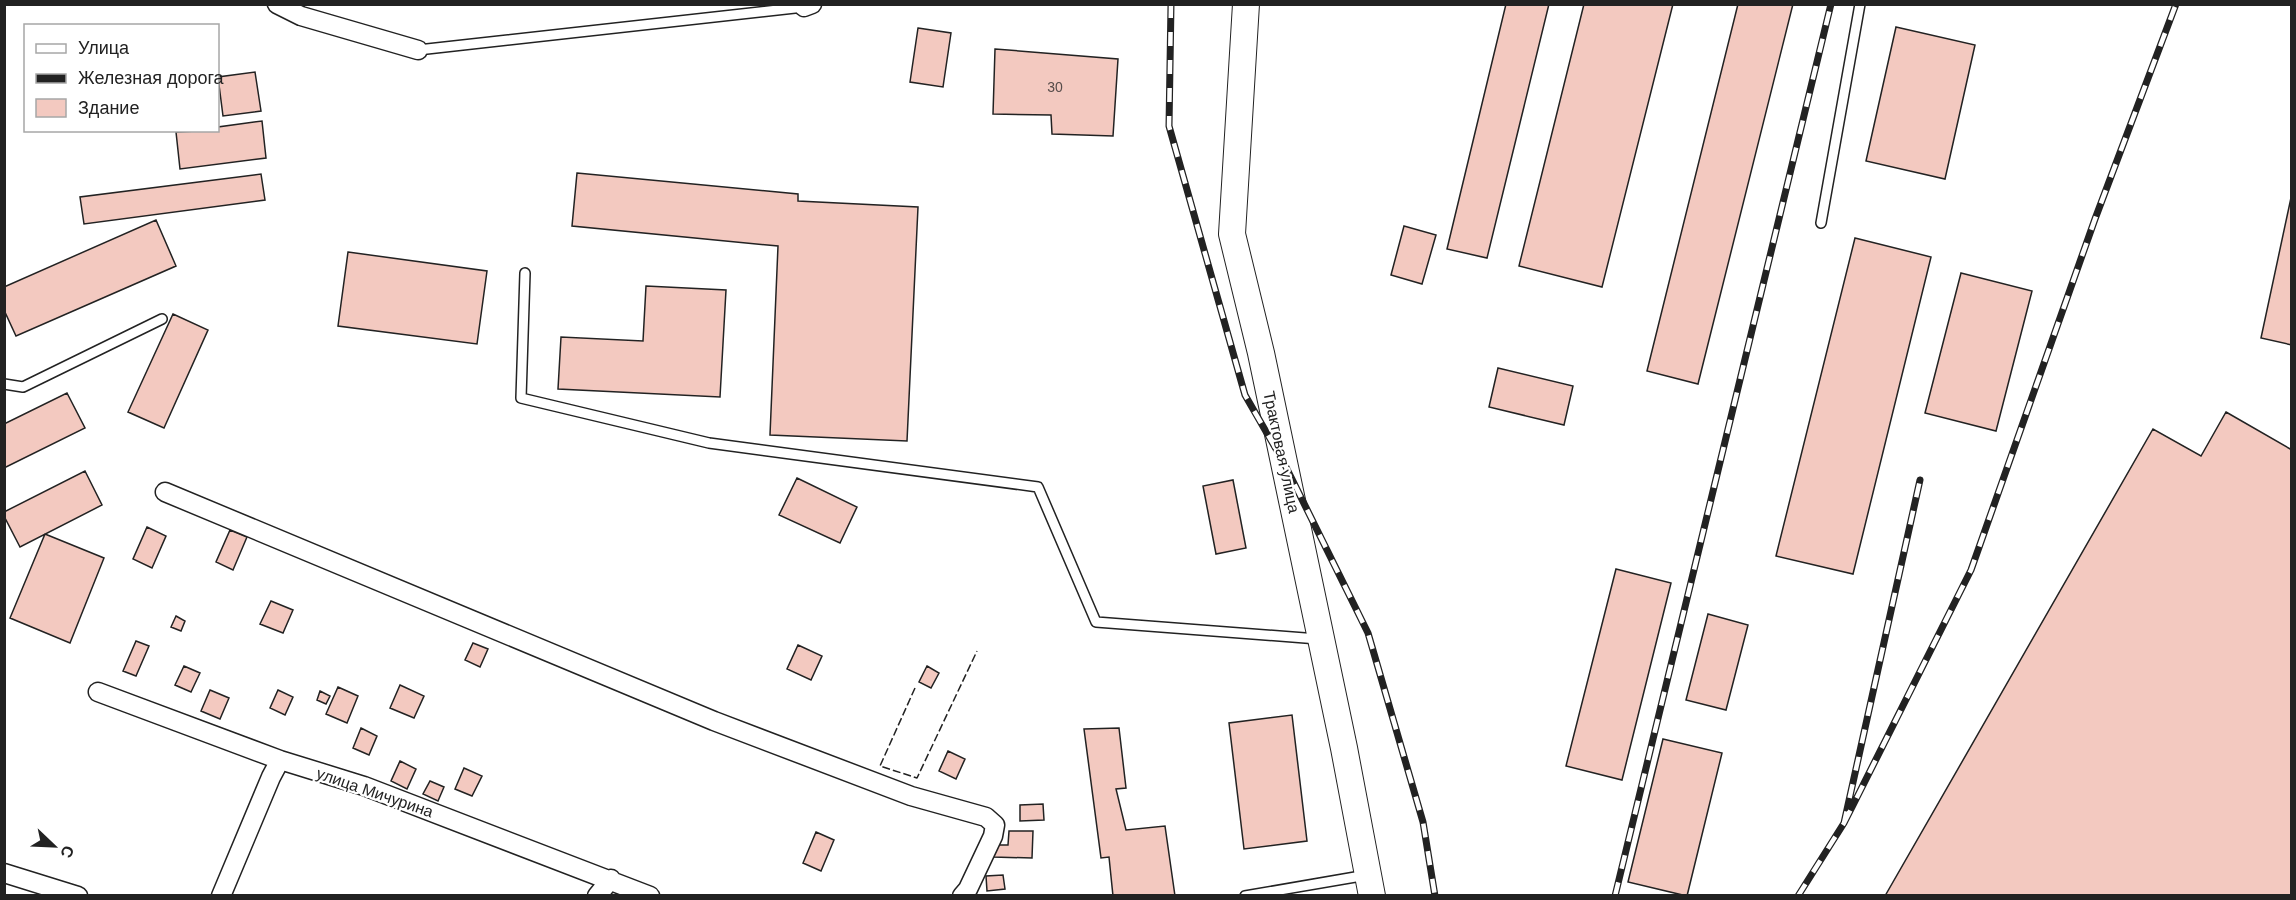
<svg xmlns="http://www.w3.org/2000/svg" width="2296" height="900" font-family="Arial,sans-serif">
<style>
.building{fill:#f3c9c0;stroke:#222;stroke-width:1.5}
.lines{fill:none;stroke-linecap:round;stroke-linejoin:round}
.lane-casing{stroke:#222;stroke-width:12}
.street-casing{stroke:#222;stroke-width:21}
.secondary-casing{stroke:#222;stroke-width:28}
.lane{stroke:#fff;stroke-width:9}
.street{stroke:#fff;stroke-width:18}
.secondary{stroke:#fff;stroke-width:26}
.rail-casing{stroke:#222;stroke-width:7}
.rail{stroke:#fff;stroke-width:4.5;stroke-dasharray:14;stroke-linecap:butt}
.fence{stroke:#222;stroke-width:1.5;stroke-dasharray:8 3;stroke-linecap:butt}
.labels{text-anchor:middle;stroke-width:4.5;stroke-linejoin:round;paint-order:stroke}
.number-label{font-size:14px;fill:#564c4a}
.street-label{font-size:16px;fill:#222;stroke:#fff}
</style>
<rect width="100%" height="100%" fill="#fff"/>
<path class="building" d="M1506,4H1549L1487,258L1447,249Z
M1584,4H1673L1602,287L1519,266Z
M1738,4H1793L1698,384L1647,371Z
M1896,27L1975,45L1945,179L1866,161Z
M918,28L951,33L943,87L910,82Z
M995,49L1118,59L1113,136L1052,134L1051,115L993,114Z
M255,72L261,111L223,116L218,77Z
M262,121L266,158L180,169L176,132L218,130V127Z
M577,173L798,194V201L918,207L907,441L770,435L778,246L572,226Z
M261,174L265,200L84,224L80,197Z
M2292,193V345L2261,338Z
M156,220L176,266L16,336L4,310V287Z
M1404,226L1436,235L1422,284L1391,275Z
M1855,238L1931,257L1853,574L1776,556Z
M348,252L487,271L477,344L338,326Z
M1961,273L2032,291L1996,431L1925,413Z
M646,286L726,290L720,397L558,389L561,337L643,341Z
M173,314L208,330L164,428L128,412Z
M1498,368L1573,386L1564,425L1489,407Z
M67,393L85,428L4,468V424Z
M2226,412L2292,450V896H1885L2153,429L2201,456Z
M85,471L102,505L20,547L4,516V512Z
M797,478L857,507L840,543L779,515Z
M1233,480L1246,548L1216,554L1203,486Z
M147,527L166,536L152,568L133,559Z
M230,530L247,537L233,570L216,562Z
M45,534L104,558L70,643L10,618Z
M1616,569L1671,583L1622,780L1566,766Z
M271,601L293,610L283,633L260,624Z
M1708,614L1748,625L1726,710L1686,700Z
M176,616L185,621L181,631L171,627Z
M136,641L149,646L136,676L123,671Z
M473,643L488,649L480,667L465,660Z
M798,645L822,656L811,680L787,669Z
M184,666L200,673L191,692L175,685Z
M927,666L939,673L931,688L919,682Z
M400,685L424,696L414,718L390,708Z
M338,687L358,696L347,723L326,714Z
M210,690L229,698L220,719L201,711Z
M278,690L293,697L285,715L270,708Z
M320,691L330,696L326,704L317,700Z
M1292,715L1307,841L1244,849L1229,723Z
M361,728L377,736L369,755L353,748Z
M1119,728L1126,788L1116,789L1126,830L1165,826L1175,896H1113L1109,857L1101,858L1084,729Z
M1663,739L1722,753L1687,896L1628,882Z
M948,751L965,759L956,779L939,771Z
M400,761L416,769L407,789L391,781Z
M464,768L482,776L472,796L455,789Z
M430,781L444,787L438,801L423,794Z
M1043,804L1044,820L1020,821V805Z
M1009,831H1033L1032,858L993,857L994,845H1008Z
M816,832L834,840L821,871L803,863Z
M1003,875L1005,889L987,891L986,876Z"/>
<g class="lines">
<defs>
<path id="lane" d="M418,50L804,7
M1821,223L1860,4
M525,273L521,398L709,443L1038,487L1096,622L1318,639
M4,384L23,387L162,319
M1245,896L1367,875"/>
<path id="street" d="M277,4L301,16L418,50
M804,7L812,4
M165,492L714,721L911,796L986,817L995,825L993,836L968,889L962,896
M98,692L280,760L364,786L650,896
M4,873L78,896
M221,896L271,777L280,760
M597,896L611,879"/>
<path id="secondary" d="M1246,4L1232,234L1261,353L1344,748L1372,896"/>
</defs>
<use href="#lane" class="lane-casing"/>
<use href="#street" class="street-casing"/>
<use href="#secondary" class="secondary-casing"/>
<use href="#lane" class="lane"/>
<use href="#street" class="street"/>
<use href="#secondary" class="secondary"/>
<defs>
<path id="rail" d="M1171,4L1169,126L1245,395L1284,463L1368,633L1423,822L1435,896
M1844,823L1971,570L2095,219L2176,4
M1615,896L1831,4
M1798,896L1844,823L1920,480"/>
</defs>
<use href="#rail" class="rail-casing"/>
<use href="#rail" class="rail"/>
<path class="fence" d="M915,688L880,766L917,778L977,651"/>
</g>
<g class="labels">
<g class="number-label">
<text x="1055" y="92">30</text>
</g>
<g class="street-label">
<text transform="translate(1282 452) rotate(78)" y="6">Трактовая улица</text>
<text transform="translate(375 792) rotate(19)" y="6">улица Мичурина</text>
</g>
</g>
<rect width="2296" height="900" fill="none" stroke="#222222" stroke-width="12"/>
<rect x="24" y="24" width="195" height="108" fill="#ffffff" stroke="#a7a7a7" stroke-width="1.5"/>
<rect x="36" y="44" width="30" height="9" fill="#ffffff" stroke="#a7a7a7" stroke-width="1.5"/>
<text x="78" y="54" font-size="18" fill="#222222">Улица</text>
<rect x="36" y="74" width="30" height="9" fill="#222222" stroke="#a7a7a7" stroke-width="1.5"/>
<text x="78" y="84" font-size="18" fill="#222222">Железная дорога</text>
<rect x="36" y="99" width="30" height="18" fill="#f3c9c0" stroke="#a7a7a7" stroke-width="1.5"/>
<text x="78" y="114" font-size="18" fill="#222222">Здание</text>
<g transform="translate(54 846) rotate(113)" stroke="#ffffff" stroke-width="4.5" paint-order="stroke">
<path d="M0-4.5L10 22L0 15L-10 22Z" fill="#222222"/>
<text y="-9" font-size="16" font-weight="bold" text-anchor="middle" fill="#222222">С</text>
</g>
</svg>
